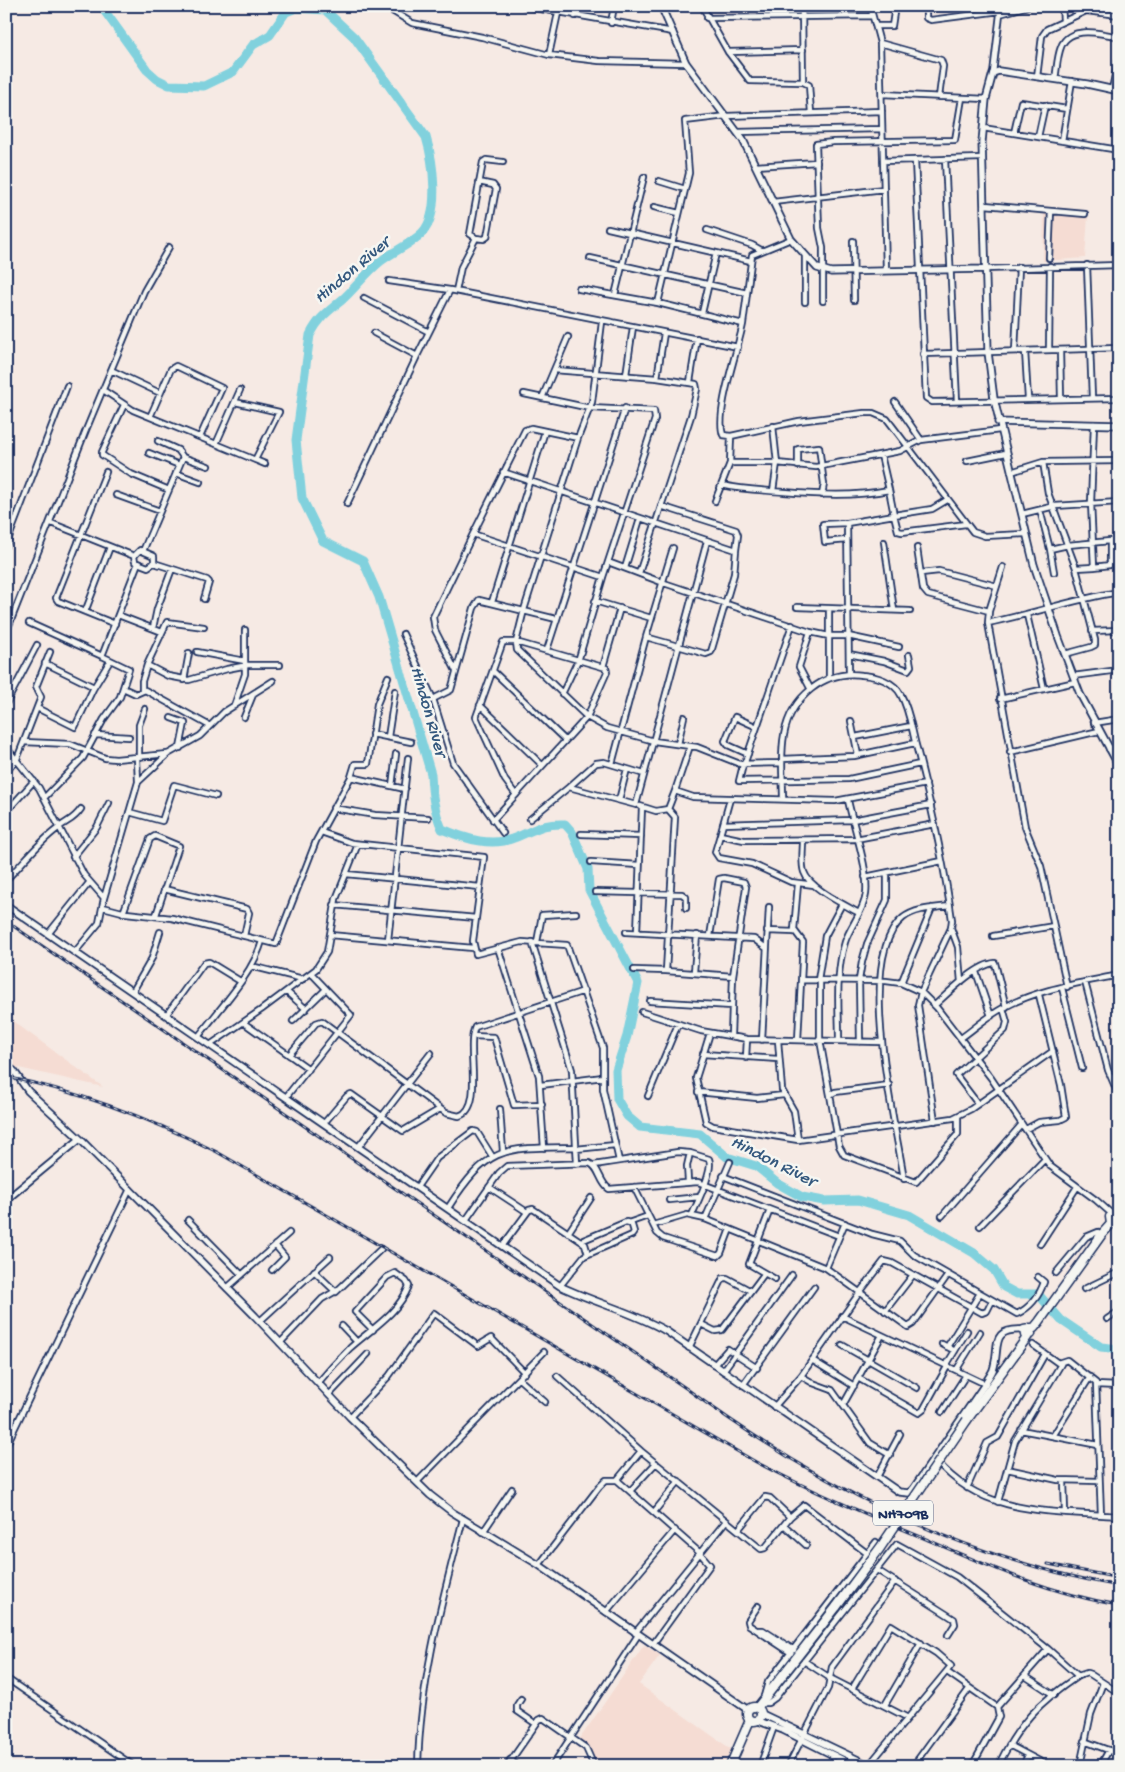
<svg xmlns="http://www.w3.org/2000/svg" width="1125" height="1772" font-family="'Gochi Hand',sans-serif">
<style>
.built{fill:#f5dcd3}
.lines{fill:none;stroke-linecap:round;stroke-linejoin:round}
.river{stroke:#81d1dd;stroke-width:9}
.street-casing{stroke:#1b2f5e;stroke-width:8}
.secondary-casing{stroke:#1b2f5e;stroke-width:9}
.highway-casing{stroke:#1b2f5e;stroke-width:11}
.street{stroke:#f6f6f2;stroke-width:4.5}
.secondary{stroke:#f6f6f2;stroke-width:5.5}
.highway{stroke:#f6f6f2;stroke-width:8}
.rail-casing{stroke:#1b2f5e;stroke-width:3}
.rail{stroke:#f6f6f2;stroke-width:1;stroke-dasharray:4;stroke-linecap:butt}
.highway-bridge-casing{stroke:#1b2f5e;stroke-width:11;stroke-linecap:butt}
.highway-bridge{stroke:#f6f6f2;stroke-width:8}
.labels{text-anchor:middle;stroke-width:5;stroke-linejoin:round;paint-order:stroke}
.shield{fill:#f6f6f2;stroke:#5d6b8a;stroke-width:1}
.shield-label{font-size:15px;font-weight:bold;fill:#1b2f5e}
.water-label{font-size:18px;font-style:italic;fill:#34587e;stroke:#f6f6f2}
</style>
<rect width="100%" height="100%" fill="#f6eae4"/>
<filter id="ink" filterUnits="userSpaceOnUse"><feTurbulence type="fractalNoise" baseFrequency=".02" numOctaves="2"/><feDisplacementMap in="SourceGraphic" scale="10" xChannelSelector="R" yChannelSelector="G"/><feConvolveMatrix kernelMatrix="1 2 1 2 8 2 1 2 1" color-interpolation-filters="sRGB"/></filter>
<g filter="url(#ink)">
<path class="built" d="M1044,212L1088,216L1085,258L1043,261Z
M6,1016L103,1087L6,1065Z
M644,1645L660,1655L639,1684L731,1749L724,1766H596L592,1753L579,1740Z"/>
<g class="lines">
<path class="river" d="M101,6L147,70L157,79L169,85L204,86L233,72L253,45L270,35L286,12L296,8L325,10L354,37L426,137C433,160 441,214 422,233C411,244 394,251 381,261C367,272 356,287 343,299C328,312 319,317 310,335L296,440L302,498L323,541L363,561L379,597L431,774C432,794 434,811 442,829C466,839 492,848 517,837C536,829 544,823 565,824L572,832L588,869L589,890L638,983L627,1036L616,1070L617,1099L627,1116L640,1127L700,1134L727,1157L756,1166L777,1183L802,1197L824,1201L858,1200L909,1215L974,1253L994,1270L1004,1287L1017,1294H1038L1061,1320L1101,1347L1119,1349"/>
<defs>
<path id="street" d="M384,6L412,23L482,37L549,55L599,61L686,63
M524,6L673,32
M702,6L728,52L750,81L803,82
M802,6L803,82L809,85L811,113
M870,6L880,43L886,270
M926,6V18L931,20L1000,11
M1062,6L1063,20
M575,16L576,6
M707,18L872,16
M611,23L614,6
M876,26H892L895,6
M880,43L941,60L943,66L939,97
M728,52L803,50
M549,55L558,13
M993,73L1000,14L1028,6
M1037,77L1042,36L1047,29L1086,11L1119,15
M1055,79C1057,69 1057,57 1061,47C1069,25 1102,33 1119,37
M1112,89L1119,58
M882,94L986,99
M983,128L1119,150
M737,132L882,129
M1014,133L1021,102L1067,109
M1038,137L1045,105
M1062,141L1072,81
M945,159L957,401
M915,160L926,398L932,402L1119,398
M883,161L982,158
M756,166L817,162
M659,181L685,189
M773,202L884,189
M985,205L1085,214
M654,207L679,213
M608,228L751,261
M707,230L752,245L761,250
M476,238L484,239L487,237L496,189L493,185L479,182
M853,241L854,300
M590,258L747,293
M1049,258L1051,211
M1087,265L1092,398
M985,269L1119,265
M389,281L450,290
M579,289L658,303L743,324L752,255L791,239
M456,291L461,267L476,238L470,234L483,162L486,160L503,162
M615,295L644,177
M364,298L429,332
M823,301V248L819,228L816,144L833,142L955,140L962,98
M805,302V256
M658,303L689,173L685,121L726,116L882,111
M702,313L716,253
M602,322L592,402L578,438L524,610L516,642L517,650L587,717L607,728L654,741L697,747L740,764L782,763
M743,324C738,350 715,412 723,435L731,436L799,421L864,413H873L887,419L973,532L985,536L1026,534
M374,333L417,356
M1049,350L1050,266
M1060,350L1061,399
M1015,351L1019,267
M1025,351L1028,399
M923,354L1119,348
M111,370L160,393
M554,370L657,378L696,384L697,389L691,416L639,573
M626,375L633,327
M657,378L664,333
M690,382L697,338
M103,390L133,410L265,464
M524,394L590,408L654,411L655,419L608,562
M542,398L568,337
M235,402L279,412L255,460
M895,402L921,440
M124,405L102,452V455L131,474L169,490
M150,417L171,369L176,366L222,388L200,437
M158,441L178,450L183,457
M216,444L240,390
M149,453L179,465
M967,461L1006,453
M1043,462L1048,493L1076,568L1095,640V645L1091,647L1065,654
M730,463H777L816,467L900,451L921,440L1000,430
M798,466V449L819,447L824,484L822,495
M106,472L56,598L58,601L115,624
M503,472L736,550L734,574L711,652L706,654L646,637
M1011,472L1043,462L1119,461
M176,473L200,482
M722,485C743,490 763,490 784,492C820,495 853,497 889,490L881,455
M889,490L894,515L932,509L947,500
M773,491L777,463L773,426
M116,495L160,511
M715,501L730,463L731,436
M347,504L417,356L450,290L738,347
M661,506L736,530L738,535L736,550
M1040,510L1050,549L1068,545L1110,541V565L1094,567
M1022,514L1055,506L1119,502
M51,523L134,556L135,562L148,567L154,563L207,580L209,582L204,599
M847,523L849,673
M473,534L525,430L531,428L578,438
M847,540L825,542L823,524L847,523L894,515L898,531L902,532L966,524
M884,542L894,610
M6,545L67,386
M917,548L923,589L928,595L989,611
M1050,549L1054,572
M143,551L183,457L208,466
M134,556L140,550L154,556V563
M625,568L640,519
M1076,568L1094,567L1091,503L1094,424
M921,573L939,571L997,586
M595,601L651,618
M492,602L545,431
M797,607L910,611
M829,610V636H848L899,647
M85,612L110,547
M118,615L162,632
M1027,615L1044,689
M29,623L102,656
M988,623L989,611L1003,567
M153,628L157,609L172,569
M1092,631L1119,630
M6,633L86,430L144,291L169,247
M403,634L433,699
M547,650L625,408
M197,652L245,661
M849,654L884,661L908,670L911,666L909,655
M45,663L94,687
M147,665L167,622L204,627
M603,667L620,608
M456,671L435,630L433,617L473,534L603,577L608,562L661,582L810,632L829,636V677
M493,671L565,740
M1073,676L1119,670
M184,680L189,653
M123,688L136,694L145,690L210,726
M810,688L799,667L810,632
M142,690V681L147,665L168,676L189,680L227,669L248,665H280
M562,694L579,658L603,577
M1000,699L1075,682
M6,704L37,645
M480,705L542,765
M234,706L245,674V630
M37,708L75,727L93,689L110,661
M244,717L253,695
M171,718L185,723L180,748
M851,721L858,755
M1094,723L1119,719
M372,734L411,742
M95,735L129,737
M388,737L395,691
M855,737L911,726
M24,742L70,744L105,758L116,759L167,754
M678,744L684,717
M690,746L675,791L693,797L835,801L926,784
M6,747L39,788L84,875L104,898L99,923L75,952
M1109,749L1119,746
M1010,752L1099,731
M748,754L728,745L725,741L735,717L757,727
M139,757V725L145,709
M137,758L138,781
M782,759L854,756L915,743
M612,764L646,637L673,548
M743,765L739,781L849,779L920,764
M744,765L792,625
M6,772L17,759L41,697L36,687L50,652
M351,777L405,789
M392,786L396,754
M569,787L596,763L604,762L644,774
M44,798L83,758L104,719L120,697L129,669L102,656L138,563
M783,799C783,778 780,756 784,735C791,697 824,670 862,675C876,676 894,681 901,695C910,711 912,732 917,749C931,805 944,862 952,920L951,928L921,992L918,1005L935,1121
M619,800L627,769
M640,806L656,811L668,809L675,791
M333,808L375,815L428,818
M668,809L675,817L666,971L733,976
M6,812L34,781
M129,812L162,821L174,785L216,796
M530,819L569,787L636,805L707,541
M493,820L587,717L607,672L606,668L516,642H503L476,717L505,780L516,795
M723,824L852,820L931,805
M321,832L352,843L484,857L473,941L476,954L522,942L567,945L603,1048V1089L619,1161
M503,833L453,763L433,699L451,690L474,608L479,600L556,619
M581,834L641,836
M720,835L730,799
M803,841C803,850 801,863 804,872C809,888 845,905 859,913
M73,857L97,827L109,803
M591,862L639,865
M346,874L480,887
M865,877L942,861
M6,880C23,863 38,843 57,829C67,820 73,821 81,809
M814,885L791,882L752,864L719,858L715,852L720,835L744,840L856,839L935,824
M164,889L247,909L249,913L244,936
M595,892L682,894L686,897V908
M104,898L138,782L168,754L200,736L224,712L273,681
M334,905L476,918
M103,907L126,913L172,918L276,944L316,841L351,777L355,764H368L377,704L388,677
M123,913L150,839L155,836L179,846L156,915
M951,928L958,947L961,982
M767,931L795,932
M626,932L754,939L766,948
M637,932L642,807
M48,934L89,883
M330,935L473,948
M710,936L719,879L724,878L744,882L746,887L733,976L731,1036
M993,936L1054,926
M388,940L408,758
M532,942L572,1070L577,1164
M537,942L542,915L576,913
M498,948L539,1076L544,1148
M251,966L303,979
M634,970L666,971
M694,972L697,935
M976,972L991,1016
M801,980L886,981L901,983L921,992L937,1008L991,1078L1050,1166L1096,1200L1113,1215
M818,980L825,936L842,904
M820,980V1040L830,1095
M1085,982L1108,1070L1119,1096
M901,983L932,908
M1067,987L1041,866L1025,827L988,623C1032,614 1074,599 1119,592
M1062,988L1082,1068
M133,991L152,958L160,932
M287,992L306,1009
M650,1001L732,1006
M935,1005C948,993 977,964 995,963L1006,1007
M642,1012L701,1031L747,1039L881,1042
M167,1014L204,963L209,962L240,981
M293,1021L325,990
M244,1023L309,1069
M710,1033L696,1078L706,1122L713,1126L798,1140L953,1118L971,1109L1053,1051
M473,1036L494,1037L514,1105L542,1104
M198,1037C219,1009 253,974 262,941
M961,1038C975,1028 988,1016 1003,1008C1037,989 1081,983 1119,975
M762,1040L769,907
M778,1040L782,1090L794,1111L798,1140
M798,1040L803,942L794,930L798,884
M839,1041C839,1008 835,974 845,942C850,926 864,911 866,894C869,869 853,826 848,800
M860,1042L859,980L862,962L867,944L887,900V873
M210,1045L261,1010L316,969L327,952L336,899L358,844
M703,1054L778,1059
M289,1055L316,1023L322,1021L446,1113L459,1116C485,1108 465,1048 475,1027L584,991
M746,1058L747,1039
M541,1085L603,1077
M889,1085L835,1092L830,1095L839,1146L844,1155L916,1182L958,1134V1116
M698,1092L757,1098L784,1095
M648,1096L678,1024
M286,1097L351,1015L311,973
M978,1104L956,1075L1005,1030L1007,1022L1003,1008
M500,1109L503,1152
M325,1122L347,1096L351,1094L403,1131L440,1109
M1026,1129L1039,1122L1060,1120L1066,1117L1061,1085L1039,995
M359,1146L431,1053
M576,1149L615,1145
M594,1165L678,1152L690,1153L709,1159C714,1170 697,1203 692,1215
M723,1176L872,1234L900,1241L914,1255L1017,1314C1031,1307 1039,1297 1044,1282L1038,1277
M904,1179C896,1124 854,957 903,918C916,908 935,908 950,906
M688,1181L687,1166L690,1153
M417,1187L437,1158L473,1131L477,1132L492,1156
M489,1187L527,1212
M634,1187L657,1233L663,1238L718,1256L721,1253L730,1229
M669,1200L699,1197
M448,1208C489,1144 504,1148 576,1147
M770,1210L749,1264L775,1279
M942,1216L1022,1124
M705,1219L730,1162
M188,1220L242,1275
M466,1220L499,1173L507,1166L589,1163C600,1167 599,1182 609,1189L698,1182L839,1236
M653,1225L687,1215L705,1219L826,1268L908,1327L913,1324L948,1275
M980,1226L1044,1160
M568,1233L591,1198
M581,1241L626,1222L630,1223
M1040,1244L1077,1187
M503,1245L529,1210L533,1209L585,1244L588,1254
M826,1268L845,1223
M272,1270L285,1257L275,1245
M314,1271L336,1292L381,1249
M1056,1273L1086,1237L1098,1232
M560,1286L584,1256L632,1235L634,1232L631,1222L648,1216
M227,1288L289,1233
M1084,1289L1119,1272
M885,1311L913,1275
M842,1316L985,1384
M1107,1319L1119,1311
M260,1321L330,1257
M701,1324L715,1331L722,1330L764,1274
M342,1326L357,1342
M280,1343L322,1299L334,1292
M942,1344L955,1351
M842,1345L917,1388
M1033,1345L1058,1363L1067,1360L1096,1383L1101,1515
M947,1347L980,1293
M689,1348L723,1278H727L751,1291
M812,1360L854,1386
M947,1364L967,1331
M714,1365L728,1349L757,1368
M957,1369L980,1332
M723,1371L792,1275
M557,1376L641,1451L761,1549L765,1548L790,1517L804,1505L868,1554
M801,1376L813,1383L832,1390L870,1443L890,1455
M858,1378L919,1413L923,1410L948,1365
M519,1379L545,1402
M318,1383C328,1371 339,1359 350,1348C371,1329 398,1314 409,1286L406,1281L395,1273L387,1277L355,1312L373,1330
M743,1385L814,1287
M1096,1385L1119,1386
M329,1395L368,1354
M843,1405L881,1337
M774,1407L801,1376L860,1292L884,1261L892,1263L982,1313L987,1311L992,1301
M942,1412L966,1375
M350,1417L389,1376L434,1313L478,1346L491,1338L525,1373
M1021,1430L1098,1445
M1053,1436L1090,1377
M6,1446L130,1189
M937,1461C982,1516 1054,1511 1119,1516
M1007,1469L1058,1480L1099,1481
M877,1477L900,1434
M617,1480L641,1451
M1064,1481L1065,1512
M417,1482L544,1352
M967,1488L987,1443L998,1437L1045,1354
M630,1491L656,1463
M998,1502L1015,1441L1061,1364
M654,1512L679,1481
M784,1525L806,1545
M738,1530L765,1497L770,1498L790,1517
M483,1532L512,1489
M539,1565L599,1487L606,1480H617L699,1552L710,1565L653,1644
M877,1570L954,1619L955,1624L948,1635
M758,1606L748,1621L749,1625L791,1653
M606,1612L675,1530
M758,1630H763L794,1650
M635,1633L726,1521
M804,1661L830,1678L908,1718
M947,1672L997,1707L1048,1649
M1025,1676L1054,1695
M6,1678L134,1766
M852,1689L891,1625L936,1653L951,1666L869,1765
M764,1696L768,1682L876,1542
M521,1699L517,1705V1711L536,1724
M762,1703H768L775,1698L897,1544L957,1577L1048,1649L1078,1676
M885,1705L921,1643
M1084,1741L1119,1754
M1009,1745L1049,1766
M510,1760L519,1766
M1081,1761L1091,1714L1103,1683
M418,1766C420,1681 442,1601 463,1519
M507,1766L539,1720L543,1718L586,1748L594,1766
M552,1766L638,1635
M760,1766L774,1727
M788,1766L828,1688L832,1667L895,1581
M828,1766L834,1755
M913,1766L969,1689
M972,1766L999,1717L997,1707
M998,1766C1019,1723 1038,1703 1078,1676L1087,1673L1090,1674L1119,1693
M1023,1766L1028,1755
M1100,1766L1109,1750
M1113,1766L1119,1755"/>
<path id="secondary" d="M661,6L686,63L743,140L791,239L817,268L831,272L985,269
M1119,91L1087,84L999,71L993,73L986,99L982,142L988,352L994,399L1034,565L1058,636L1080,694L1119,766
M998,422L1119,425
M6,905L560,1286C595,1303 633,1312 666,1331L899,1492L909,1493L913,1489L985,1384C987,1379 991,1375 993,1370C1001,1347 988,1328 1024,1330
M6,1065L14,1071L28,1091L80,1139
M6,1200L80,1139L255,1316L350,1417L430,1495L452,1512L539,1565L748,1710
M760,1713L871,1766
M756,1720L783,1730L855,1766"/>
<path id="highway" d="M1030,1328L1031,1334L1025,1335L1024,1330L1034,1328L1039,1322L1102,1234L1111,1224L1117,1223V1216L1110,1217L1111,1224
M967,1420L1028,1336
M747 1714a7 7 0 1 1 14 0a7 7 0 1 1-14 0Z
M757,1708L837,1606
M730,1766L750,1720"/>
</defs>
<use href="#street" class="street-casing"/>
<use href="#secondary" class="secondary-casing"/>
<use href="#highway" class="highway-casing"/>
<use href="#street" class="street"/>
<use href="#secondary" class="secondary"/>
<use href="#highway" class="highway"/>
<defs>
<path id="rail" d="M6,921L687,1389C818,1485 957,1557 1119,1586
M6,1077C79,1091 151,1119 217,1152L756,1462C811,1491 868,1515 926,1539C988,1566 1051,1594 1119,1605
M1048,1564L1119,1578"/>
</defs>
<use href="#rail" class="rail-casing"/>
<use href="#rail" class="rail"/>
<defs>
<path id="highway-bridge" d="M837,1606L880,1548L967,1420"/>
</defs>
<use href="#highway-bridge" class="highway-bridge-casing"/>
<use href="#highway-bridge" class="highway-bridge"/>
</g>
</g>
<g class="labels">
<rect class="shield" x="873" y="1500.5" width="60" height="25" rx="4"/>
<g class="shield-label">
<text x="903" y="1518">NH709B</text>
</g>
<g class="water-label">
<text transform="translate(351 269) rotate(-40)" y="6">Hindon River</text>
<text transform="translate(430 711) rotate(74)" y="6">Hindon River</text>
<text transform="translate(774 1160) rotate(27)" y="6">Hindon River</text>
</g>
</g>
<rect width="1125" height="1772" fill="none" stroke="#f6f6f2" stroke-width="25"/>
<rect x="12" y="12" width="1100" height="1747" fill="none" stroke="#1b2f5e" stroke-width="2" filter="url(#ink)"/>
</svg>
